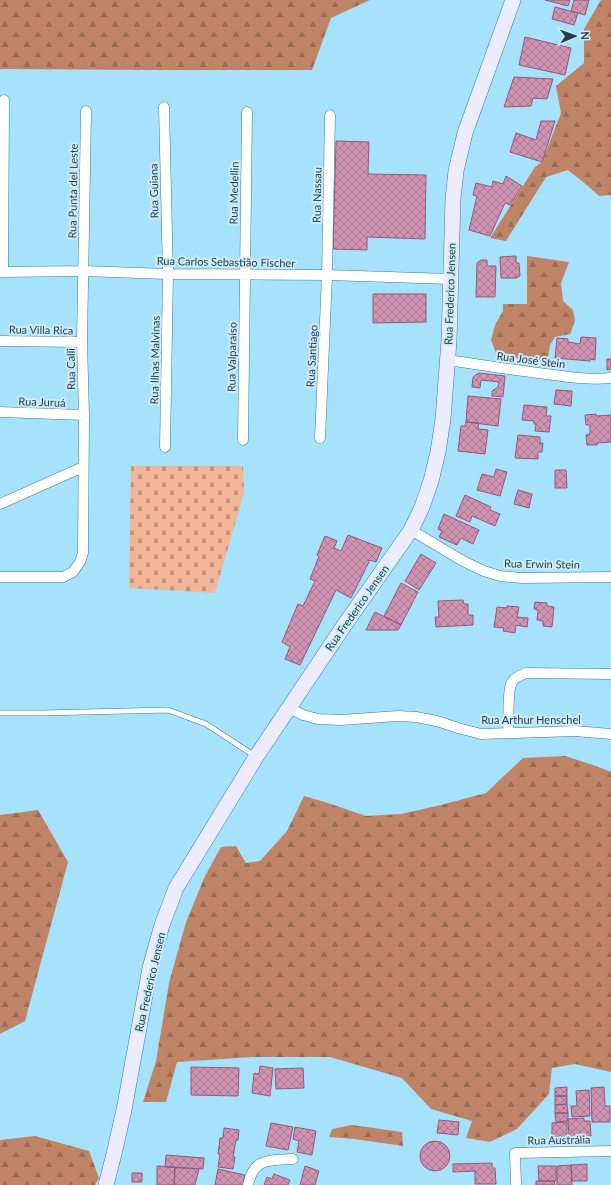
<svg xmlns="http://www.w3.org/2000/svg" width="611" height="1185" font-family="Lato,sans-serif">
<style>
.forest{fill:url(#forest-firs)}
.cemetery{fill:url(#cemetery-stones)}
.building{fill:url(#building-cross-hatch);stroke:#935877}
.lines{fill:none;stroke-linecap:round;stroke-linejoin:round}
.service-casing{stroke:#327e9c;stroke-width:6}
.minor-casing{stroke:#327e9c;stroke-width:11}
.secondary-casing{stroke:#327e9c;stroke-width:16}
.service{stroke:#fff;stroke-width:5}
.minor{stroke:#fff;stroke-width:10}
.secondary{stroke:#edecfd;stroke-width:15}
.labels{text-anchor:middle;stroke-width:4;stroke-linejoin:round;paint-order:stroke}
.street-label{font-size:11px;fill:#203f4c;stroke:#ceeaf7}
</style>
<defs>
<pattern id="forest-firs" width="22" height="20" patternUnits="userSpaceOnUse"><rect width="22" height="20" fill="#bf8366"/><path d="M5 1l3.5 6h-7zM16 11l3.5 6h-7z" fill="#9b6d56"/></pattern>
<pattern id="cemetery-stones" width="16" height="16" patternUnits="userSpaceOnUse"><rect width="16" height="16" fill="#f2b597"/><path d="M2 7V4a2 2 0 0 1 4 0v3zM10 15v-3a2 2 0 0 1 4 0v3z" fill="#c4957d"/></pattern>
<pattern id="building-cross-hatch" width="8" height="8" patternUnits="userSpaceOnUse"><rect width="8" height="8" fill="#d092b1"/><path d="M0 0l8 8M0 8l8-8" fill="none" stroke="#a87992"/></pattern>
</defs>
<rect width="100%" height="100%" fill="#a7e2fc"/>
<path class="forest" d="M0,0H370L331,18L312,70H152L0,69Z
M601,0H611V195L599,196L588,186L568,170L546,177L506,241L490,238L535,167L542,162L561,113L556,86L584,63V29Z
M527,256L569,262L561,283L563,301L573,310L575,321L570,334L555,337L550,345L547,363L520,359L496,353L491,340L495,325L503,311V304H527Z
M565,756L596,766L611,772V1072L575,1064L552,1068L549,1094L517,1129L490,1142L466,1138L472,1121L431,1109L402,1078L330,1057H253L177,1062L166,1102H143L156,1061L169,983L186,922L205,876L221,847L236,846L246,863L260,861L287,831L304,796L325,802L366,816L401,814L441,805L486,793L523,758Z
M38,810L68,862L25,1021L0,1034V815Z
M352,1125L402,1132L403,1146L355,1139L329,1137L332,1129Z
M35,1136L89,1151L99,1178L95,1185H0V1140Z"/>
<path class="cemetery" d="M131,466H243L244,493L215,593L129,588Z"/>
<path class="building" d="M545,0H570L568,6Z
M574,0H589L585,15L571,11Z
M555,7L578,13L574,25L552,19Z
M525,37L571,48L565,75L519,65Z
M514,77L553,79L547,99L533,98L531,106L504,107Z
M541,121H555L542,162L510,152L516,133L536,140Z
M336,141L369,142L368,174L426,175L425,239L367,237V250L333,249Z
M506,176L522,186L510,205L505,203L490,236L469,230L477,196L473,195L476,183L492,187L493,181L503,184Z
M516,256V263H519L520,276L517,277V278H501L500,257Z
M481,260H487V266H496L495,297H476L477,263Z
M373,294H426V322L373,323Z
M581,337L596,338L595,360L590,359V361L555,358L557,338L568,339V342L580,344Z
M607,359H611V369L607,370Z
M479,373L505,376L503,397L492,396V391L498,387L499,382L481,380L480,388L472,387L473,377Z
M556,390L572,391L571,406L554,404Z
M468,396L501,399L498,426L466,422Z
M524,405L547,407L546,416H551L549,432L535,431L536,424H534V421L522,420Z
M596,414V416L611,415V442L597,443V445H587L586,435L590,434V425H586L585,415Z
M466,422L479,423L478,429L488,430L485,454L458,451L461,426H465Z
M518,435L540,437V443H543L542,452H538V459L515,458Z
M496,469L507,472L500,496L477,490L482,474L494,477Z
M555,470H566L567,488H555Z
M518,490L532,494L529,508L514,504Z
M465,495L491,507L490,510L500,514L495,526L472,516L470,522L456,516Z
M444,514L479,530L473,544L461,538L457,545L439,537L442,531L438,529Z
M348,535L382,548L376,562L370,560L351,598L336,590L300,665L285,659L290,647L282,642L298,604L303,606L315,581L310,579L319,556L317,555L325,536L337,541L334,548L341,551Z
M421,554L436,563L419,590L405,581Z
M401,583L418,592L401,625L384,616Z
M463,600L464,604H468V615H473V625L436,627L435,617H439L438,601Z
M535,602L547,603V606L554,607L552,627L543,626V621L537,620L538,610L534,609Z
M507,606L519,607L517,617L528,618L527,627L516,625L515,633L503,631L504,628L494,627L497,607L507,608Z
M375,612L401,625L398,630H366Z
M260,1066L273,1068L270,1096L252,1093L254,1073L259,1074Z
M191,1067L239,1068L238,1096L191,1095Z
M303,1068L304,1088L276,1089L275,1069Z
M567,1087V1096H555V1088Z
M604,1087L605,1106H610V1122H592L591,1088Z
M589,1090L590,1116L572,1117L571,1106H577L576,1091Z
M555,1096H567V1104L555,1105Z
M567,1104L568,1113H555V1105Z
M555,1113H568V1121L556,1122Z
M584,1118V1121H590L591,1136L569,1137L568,1119Z
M439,1120L459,1122L458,1135L437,1133Z
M567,1122V1137H552V1123Z
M271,1123L293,1127L288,1150L266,1146Z
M295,1127L316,1131L312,1155L297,1152L299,1141L293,1139Z
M224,1128L239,1130L238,1140H236L233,1157H235L233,1169L218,1167L220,1154H218L220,1138H223Z
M420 1156a15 15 0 1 1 30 0a15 15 0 1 1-30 0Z
M166,1155L204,1158L203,1169L165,1167Z
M492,1163V1168H495L496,1184H475V1171L453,1172V1164Z
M587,1164V1181H572L571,1165Z
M571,1165L572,1185H557V1166Z
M157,1166L175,1167L174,1185H157Z
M305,1166L319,1171L315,1185H300Z
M538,1166H556V1181H539Z
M175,1167L199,1169L195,1185H174Z
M218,1169L245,1175L243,1185H215Z
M132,1173H142V1182H132Z
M274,1174L290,1180L288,1185H264L267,1177L272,1179Z
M536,1181H554L555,1185H536Z"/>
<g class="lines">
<defs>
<path id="service" d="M0,713H42L168,710L206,724L255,756"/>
<path id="minor" d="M164,107L168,274L165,447
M0,272L83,271L168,274L327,275L451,279
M3,272L4,100
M0,341L82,342
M448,360C481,365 513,370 546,374C568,377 589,380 611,378
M0,412L84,415
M320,438L327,275L330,115
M243,440L247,112
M0,504L83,467
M411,530L463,561L484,571L500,576L522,578L611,577
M0,577H63L73,572L80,562L83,553L84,415L82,342L86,111
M289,708L303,715L318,719L341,720L398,716L416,717L437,721L458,728L481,734L575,731L611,734
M508,733C509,721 507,691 512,682C515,677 521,675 526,673L611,674
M248,1185C254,1157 269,1161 293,1159
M516,1185L515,1153L611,1151"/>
<path id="secondary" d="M106,1185L114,1154L124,1110L150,968L162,925L176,888L256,757L341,630L411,530L422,507L431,481L438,452L443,419L449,341L453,199L456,171L465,133L513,0"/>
</defs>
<use href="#service" class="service-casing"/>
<use href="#minor" class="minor-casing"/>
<use href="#secondary" class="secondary-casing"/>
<use href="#service" class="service"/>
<use href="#minor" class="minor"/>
<use href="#secondary" class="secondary"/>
</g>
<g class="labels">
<g class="street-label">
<text transform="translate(73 191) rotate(-89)" y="4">Rua Punta del Leste</text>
<text transform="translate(154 191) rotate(-91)" y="4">Rua Guiana</text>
<text transform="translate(234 193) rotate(-89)" y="4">Rua Medellin</text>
<text transform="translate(317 195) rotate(-89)" y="4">Rua Nassau</text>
<text transform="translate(226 262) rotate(1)" y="4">Rua Carlos Sebastião Fischer</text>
<text transform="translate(450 294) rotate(-88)" y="4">Rua Frederico Jensen</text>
<text transform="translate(41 330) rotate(1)" y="4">Rua Villa Rica</text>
<text transform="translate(312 356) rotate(-87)" y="4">Rua Santiago</text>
<text transform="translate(232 357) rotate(-89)" y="4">Rua Valparaíso</text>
<text transform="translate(155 360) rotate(-89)" y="4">Rua Ilhas Malvinas</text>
<text transform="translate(531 360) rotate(7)" y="4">Rua José Stein</text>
<text transform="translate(71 369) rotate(-91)" y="4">Rua Calli</text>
<text transform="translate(42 402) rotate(2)" y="4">Rua Juruá</text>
<text transform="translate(542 564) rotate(1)" y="4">Rua Erwin Stein</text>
<text transform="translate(357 608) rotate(-55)" y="4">Rua Frederico Jensen</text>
<text x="531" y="724">Rua Arthur Henschel</text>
<text transform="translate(150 982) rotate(-77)" y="4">Rua Frederico Jensen</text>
<text transform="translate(559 1140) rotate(-1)" y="4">Rua Austrália</text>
</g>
</g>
<g transform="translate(575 36) rotate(88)" stroke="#ceeaf7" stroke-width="3" paint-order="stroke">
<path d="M0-3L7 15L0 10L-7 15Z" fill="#203f4c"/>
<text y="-6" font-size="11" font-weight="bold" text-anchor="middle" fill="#203f4c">N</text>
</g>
</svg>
